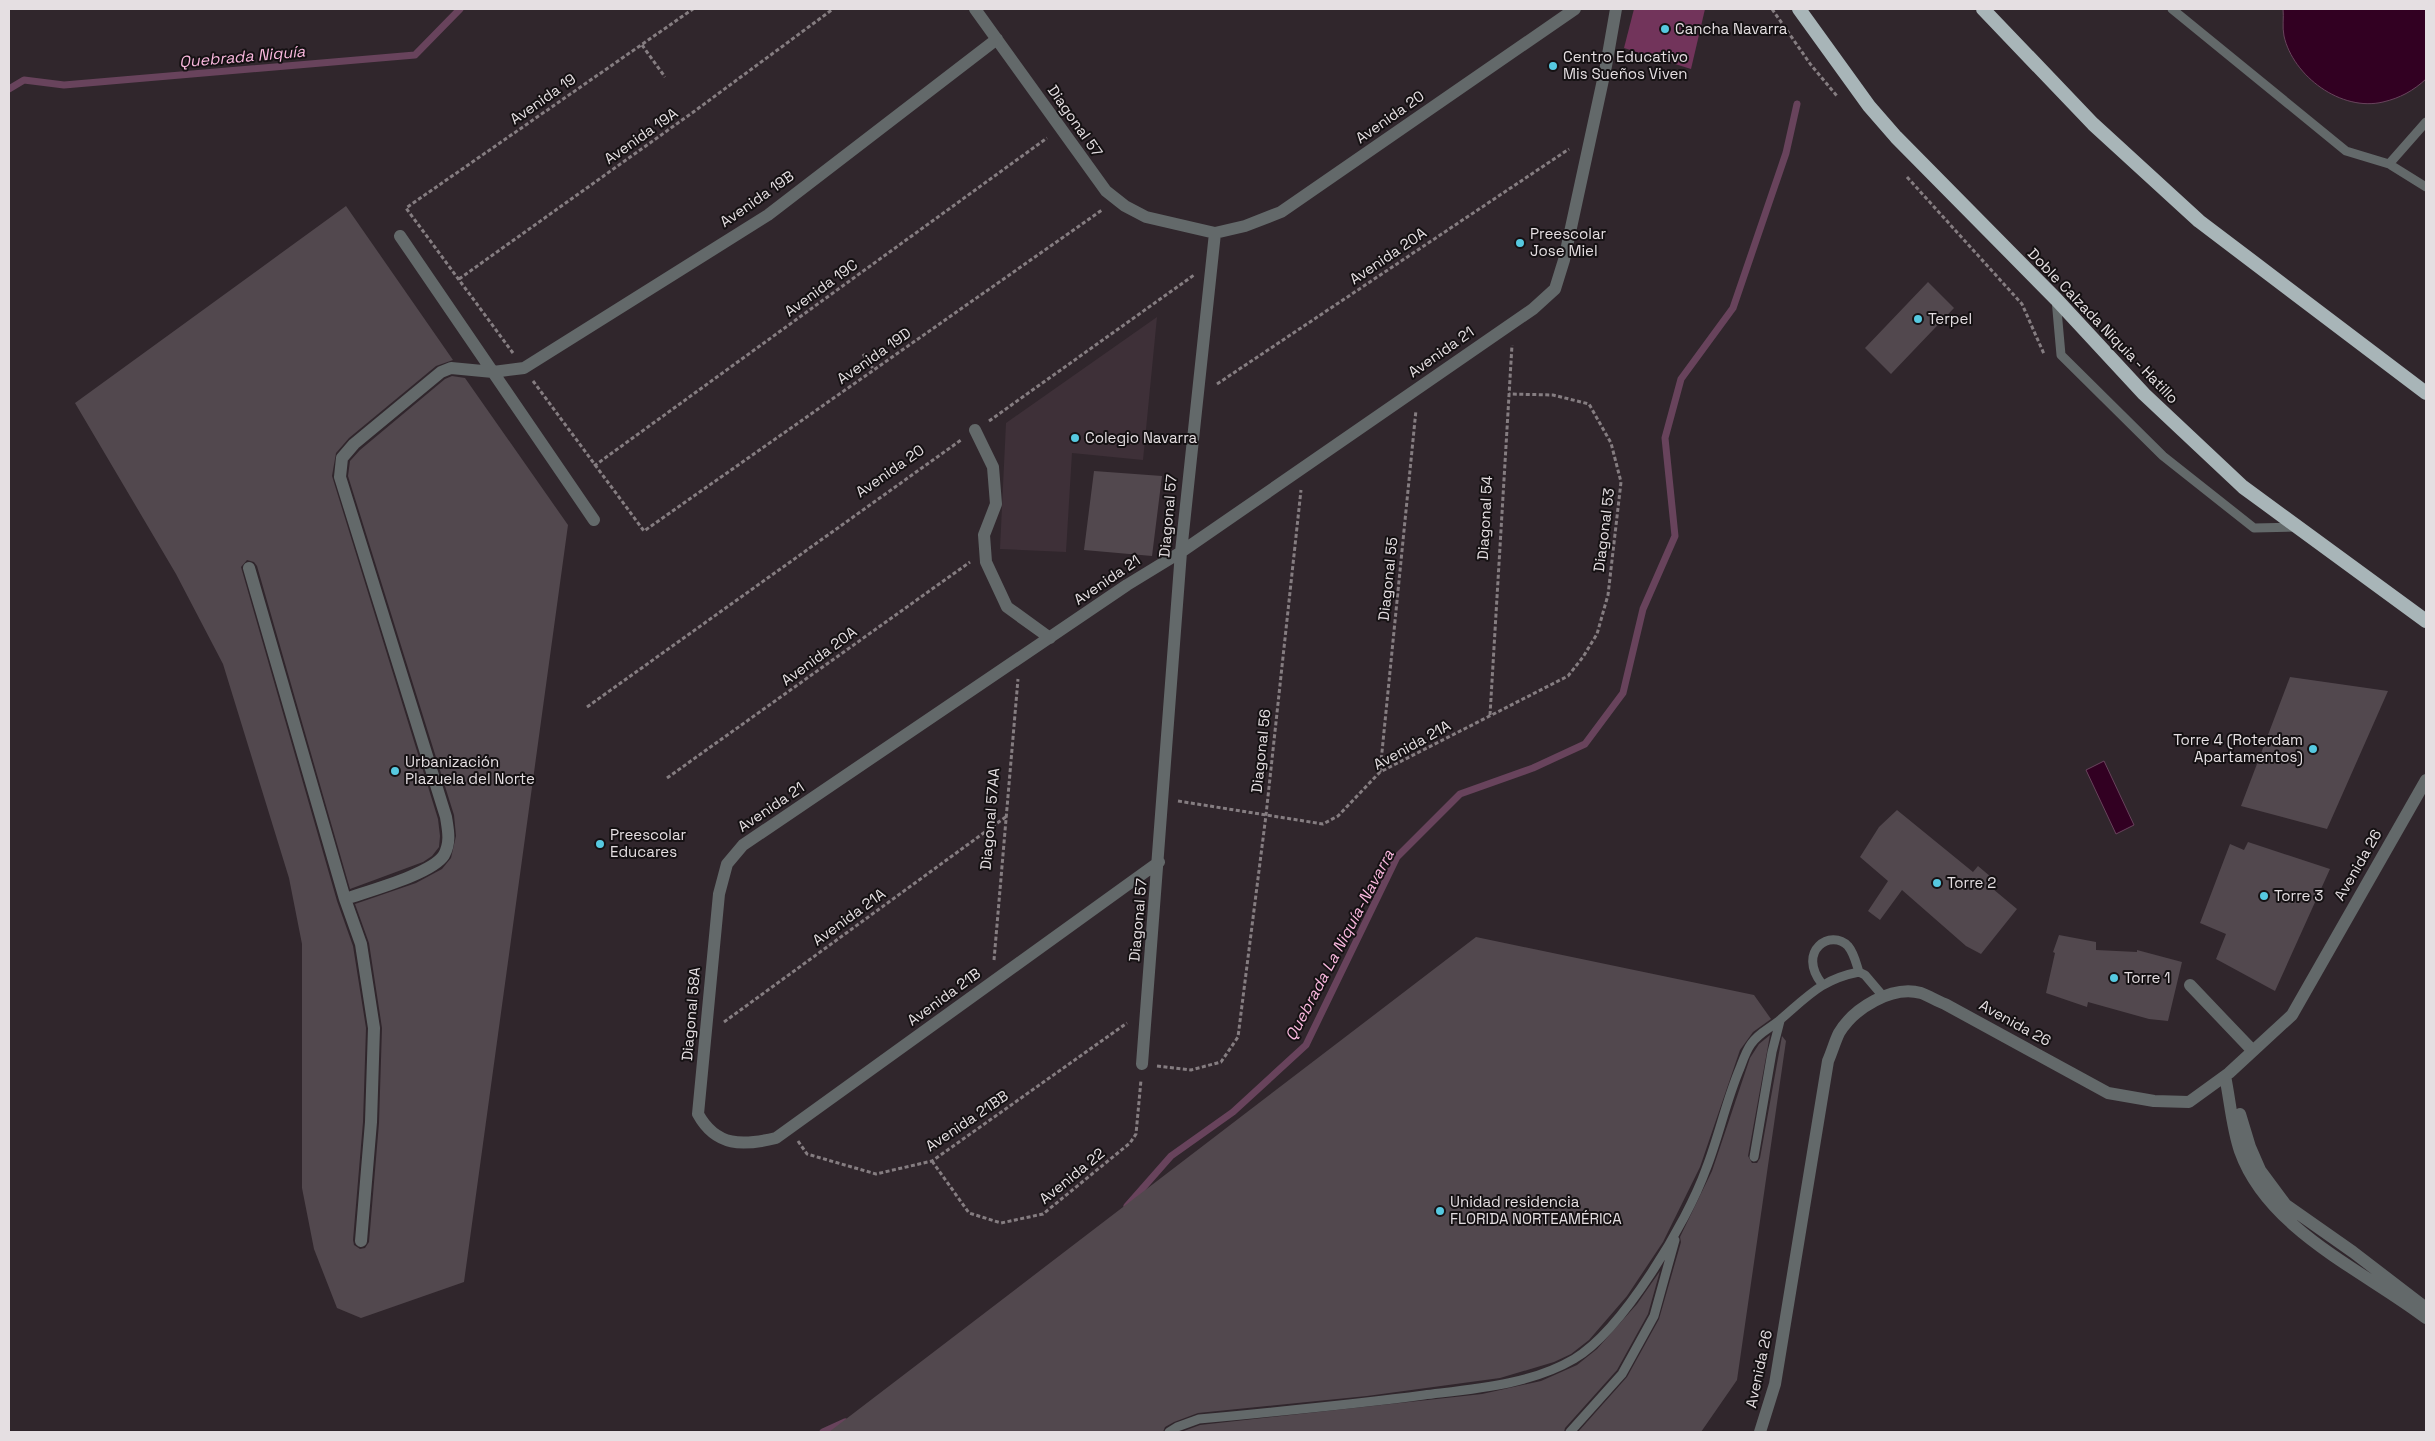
<svg xmlns="http://www.w3.org/2000/svg" width="2435" height="1441" font-family="'Space Grotesk',sans-serif">
<style>
.built{fill:#3e3038}
.green{fill:#72345b}
.water{fill:#320022;stroke:#68435c}
.lines{fill:none;stroke-linecap:round;stroke-linejoin:round}
.stream{stroke:#68435c;stroke-width:7}
.building{fill:#52484e}
.path{stroke:#857d81;stroke-width:3;stroke-dasharray:4 2.5;stroke-linecap:butt}
.service{stroke:#63696a;stroke-width:9}
.minor{stroke:#63696a;stroke-width:12}
.trunk{stroke:#a8b5b8;stroke-width:14}
.poi-dot{fill:#56c9e0;stroke:#151113;stroke-width:2}
.labels{text-anchor:middle;stroke-width:4;stroke-linejoin:round;paint-order:stroke}
.poi-label{font-size:15px;fill:#e5dfe2;stroke:#151113;text-anchor:start}
.street-label{font-size:15px;fill:#e5dfe2;stroke:#151113}
.water-label{font-size:16px;font-style:italic;fill:#fab8de;stroke:#151113}
</style>
<rect width="100%" height="100%" fill="#30262c"/>
<path class="built" d="M1157,317L1143,460L1072,453L1066,552L1000,549L1006,423Z"/>
<path class="green" d="M1634,9H1705L1691,69L1624,48Z"/>
<path class="water" d="M2283,9H2426V79C2413,91 2400,98 2383,102C2341,112 2293,76 2284,36C2282,27 2284,17 2283,9Z
M2104,761L2134,825L2116,834L2086,770Z"/>
<g class="lines">
<path class="stream" d="M9,89L24,80L64,85L415,55L460,9
M1127,1206L1171,1156L1233,1112L1306,1045L1397,857L1460,794L1533,768L1585,744L1623,693L1643,609L1675,536L1665,438L1681,379L1733,308L1786,153L1797,104
M823,1432L845,1422"/>
</g>
<path class="building" d="M346,206L453,360L436,366L349,438L336,453L332,476L438,819L440,836L439,847L432,856L423,862L350,889L257,566L254,562L247,560L241,567L337,901L353,946L366,1028L363,1122L353,1240L354,1245L360,1249L365,1248L369,1242L379,1123L382,1028L369,943L355,904L416,883L442,869L451,858L456,836L454,815L348,476L350,461L360,450L445,379L452,376L465,378L568,525L464,1282L361,1318L337,1308L314,1249L302,1188V944L289,878L223,664L176,574L75,403Z
M1928,282L1954,308L1891,374L1865,348Z
M1094,471L1162,476L1152,556L1084,550Z
M2290,677L2388,691L2327,829L2241,806Z
M1897,810L1973,872L1978,866L1991,877L1987,884L2017,909L1981,954L1966,946L1902,890L1880,920L1868,911L1888,881L1860,857L1879,827Z
M2248,842L2330,869L2275,991L2216,959L2226,934L2200,923L2230,844L2244,850Z
M2059,935L2096,942V950L2137,952V950L2182,962L2168,1021L2149,1019L2088,1002L2087,1007L2046,993L2055,953L2053,952Z
M1476,937L1754,995L1771,1019L1753,1032L1740,1050L1700,1167L1663,1242L1627,1296L1589,1340L1571,1354L1554,1362L1500,1378L1367,1396L1198,1413L1174,1422L1165,1427L1163,1432H829Z
M1770,1035L1748,1156L1752,1163H1757L1760,1158L1782,1036L1786,1041L1737,1380L1701,1432H1578L1627,1377L1659,1319L1681,1242L1680,1237L1712,1171L1750,1058L1759,1044Z
M1660,1271L1648,1314L1617,1370L1565,1428L1564,1432H1181L1200,1425L1482,1394L1541,1381L1577,1365L1597,1349L1637,1304Z"/>
<g class="lines">
<path class="path" d="M1772,9L1811,65L1837,96
M642,45L665,77
M1907,177L2022,304L2044,354
M459,279L692,113L833,9
M513,353L406,208L693,9
M863,354L874,370
M533,381L644,531L1102,210
M1217,384L1569,149
M989,421L1194,275
M594,466L1047,138
M587,707L961,440
M1490,715L1512,345
M1380,772L1416,410
M667,778L970,562
M1178,801L1323,824L1338,816L1380,772L1568,676L1583,657L1597,634L1608,595L1621,482L1611,443L1589,404L1553,395L1509,394
M994,960L1018,679
M724,1022L1007,816
M1157,1066L1191,1070L1221,1062L1238,1037L1266,815L1301,490
M798,1141L807,1154L876,1174L932,1161L1127,1023
M932,1161L969,1213L1001,1223L1043,1214L1130,1143L1136,1134L1141,1080"/>
<path class="service" d="M2172,9L2346,151L2389,164L2426,187
M2389,164L2426,122
M2056,299L2061,355L2163,456L2254,528L2298,527
M1822,984C1796,951 1831,928 1848,946C1854,953 1856,963 1859,972
M1754,1157L1772,1052L1780,1021
M1169,1432L1177,1427L1199,1419C1274,1412 1349,1405 1424,1395C1473,1389 1530,1385 1574,1359C1623,1330 1687,1222 1706,1169C1719,1136 1726,1101 1740,1068C1743,1060 1746,1051 1751,1044C1759,1032 1771,1028 1781,1019C1808,996 1822,979 1859,972L1865,975L1882,995
M1570,1432L1622,1374L1654,1316L1675,1240"/>
<path class="minor" d="M975,9L1106,191L1125,206L1146,217L1215,233L1245,226L1281,212L1575,9
M400,236L594,520
M975,430L993,467L996,504L984,535L986,562L1007,607L1050,638
M249,568L345,899
M1159,862L776,1138C743,1146 716,1147 698,1114L719,894L727,864L743,845L1127,585L1181,552L1533,309L1555,289L1564,260L1606,66L1616,9
M2190,985L2253,1051
M1142,1064L1181,552L1215,233
M2225,1076C2230,1100 2232,1128 2240,1151C2268,1230 2363,1270 2426,1318
M2240,1114L2250,1147L2260,1170L2286,1205L2353,1252L2426,1308
M361,1241L371,1122L374,1028L361,944L345,899C368,891 432,874 444,855C451,842 448,830 446,817L340,477L342,458L354,444L441,372L451,368L493,372L524,368L768,215L997,39
M1760,1432L1775,1384L1828,1061C1832,1052 1835,1041 1839,1033C1854,1008 1892,985 1921,993C1929,996 1937,1001 1945,1004L2108,1093L2154,1101L2189,1102L2229,1073L2292,1015L2426,780"/>
<path class="trunk" d="M1799,9L1869,106L1896,137L2056,299L2144,394L2243,487L2426,621
M1983,9L2093,124L2199,221L2426,393"/>
</g>
<g class="poi-dot">
<circle cx="1665" cy="29" r="5"/>
<circle cx="1553" cy="66" r="5"/>
<circle cx="1520" cy="243" r="5"/>
<circle cx="1918" cy="319" r="5"/>
<circle cx="1075" cy="438" r="5"/>
<circle cx="2313" cy="749" r="5"/>
<circle cx="395" cy="771" r="5"/>
<circle cx="600" cy="844" r="5"/>
<circle cx="1937" cy="883" r="5"/>
<circle cx="2264" cy="896" r="5"/>
<circle cx="2114" cy="978" r="5"/>
<circle cx="1440" cy="1211" r="5"/>
</g>
<g class="labels">
<g class="poi-label">
<text x="1675" y="34">Cancha Navarra</text>
<text x="1563" y="62">Centro Educativo<tspan x="1563" dy="17">Mis Sueños Viven</tspan></text>
<text x="1530" y="239">Preescolar<tspan x="1530" dy="17">Jose Miel</tspan></text>
<text x="1928" y="324">Terpel</text>
<text x="1085" y="443">Colegio Navarra</text>
<text x="2303" y="745" text-anchor="end">Torre 4 (Roterdam<tspan x="2303" dy="17">Apartamentos)</tspan></text>
<text x="405" y="767">Urbanización<tspan x="405" dy="17">Plazuela del Norte</tspan></text>
<text x="610" y="840">Preescolar<tspan x="610" dy="17">Educares</tspan></text>
<text x="1947" y="888">Torre 2</text>
<text x="2274" y="901">Torre 3</text>
<text x="2124" y="983">Torre 1</text>
<text x="1450" y="1207">Unidad residencia<tspan x="1450" dy="17">FLORIDA NORTEAMÉRICA</tspan></text>
</g>
<g class="street-label">
<text transform="translate(543 99) rotate(-35)" y="5">Avenida 19</text>
<text transform="translate(1390 117) rotate(-35)" y="5">Avenida 20</text>
<text transform="translate(1075 121) rotate(55)" y="5">Diagonal 57</text>
<text transform="translate(641 136) rotate(-35)" y="5">Avenida 19A</text>
<text transform="translate(757 199) rotate(-35)" y="5">Avenida 19B</text>
<text transform="translate(1388 256) rotate(-34)" y="5">Avenida 20A</text>
<text transform="translate(821 288) rotate(-36)" y="5">Avenida 19C</text>
<text transform="translate(2103 326) rotate(46)" y="5">Doble Calzada Niquia - Hatillo</text>
<text transform="translate(1441 352) rotate(-35)" y="5">Avenida 21</text>
<text transform="translate(874 356) rotate(-35)" y="5">Avenida 19D</text>
<text transform="translate(890 471) rotate(-35)" y="5">Avenida 20</text>
<text transform="translate(1168 516) rotate(-85)" y="5">Diagonal 57</text>
<text transform="translate(1485 518) rotate(-87)" y="5">Diagonal 54</text>
<text transform="translate(1604 530) rotate(-83)" y="5">Diagonal 53</text>
<text transform="translate(1388 579) rotate(-84)" y="5">Diagonal 55</text>
<text transform="translate(1107 580) rotate(-34)" y="5">Avenida 21</text>
<text transform="translate(819 656) rotate(-36)" y="5">Avenida 20A</text>
<text transform="translate(1412 745) rotate(-29)" y="5">Avenida 21A</text>
<text transform="translate(1261 751) rotate(-84)" y="5">Diagonal 56</text>
<text transform="translate(771 807) rotate(-34)" y="5">Avenida 21</text>
<text transform="translate(990 819) rotate(-85)" y="5">Diagonal 57AA</text>
<text transform="translate(2358 865) rotate(-60)" y="5">Avenida 26</text>
<text transform="translate(849 917) rotate(-36)" y="5">Avenida 21A</text>
<text transform="translate(1138 920) rotate(-85)" y="5">Diagonal 57</text>
<text transform="translate(944 997) rotate(-36)" y="5">Avenida 21B</text>
<text transform="translate(691 1014) rotate(-85)" y="5">Diagonal 58A</text>
<text transform="translate(2015 1023) rotate(29)" y="5">Avenida 26</text>
<text transform="translate(967 1121) rotate(-34)" y="5">Avenida 21BB</text>
<text transform="translate(1072 1176) rotate(-39)" y="5">Avenida 22</text>
<text transform="translate(1759 1369) rotate(-78)" y="5">Avenida 26</text>
</g>
<g class="water-label">
<text transform="translate(242 56) rotate(-5)" y="6">Quebrada Niquía</text>
<text transform="translate(1339 945) rotate(-62)" y="6">Quebrada La Niquía-Navarra</text>
</g>
</g>
<rect width="2435" height="1441" fill="none" stroke="#e5dfe2" stroke-width="20"/>
</svg>
